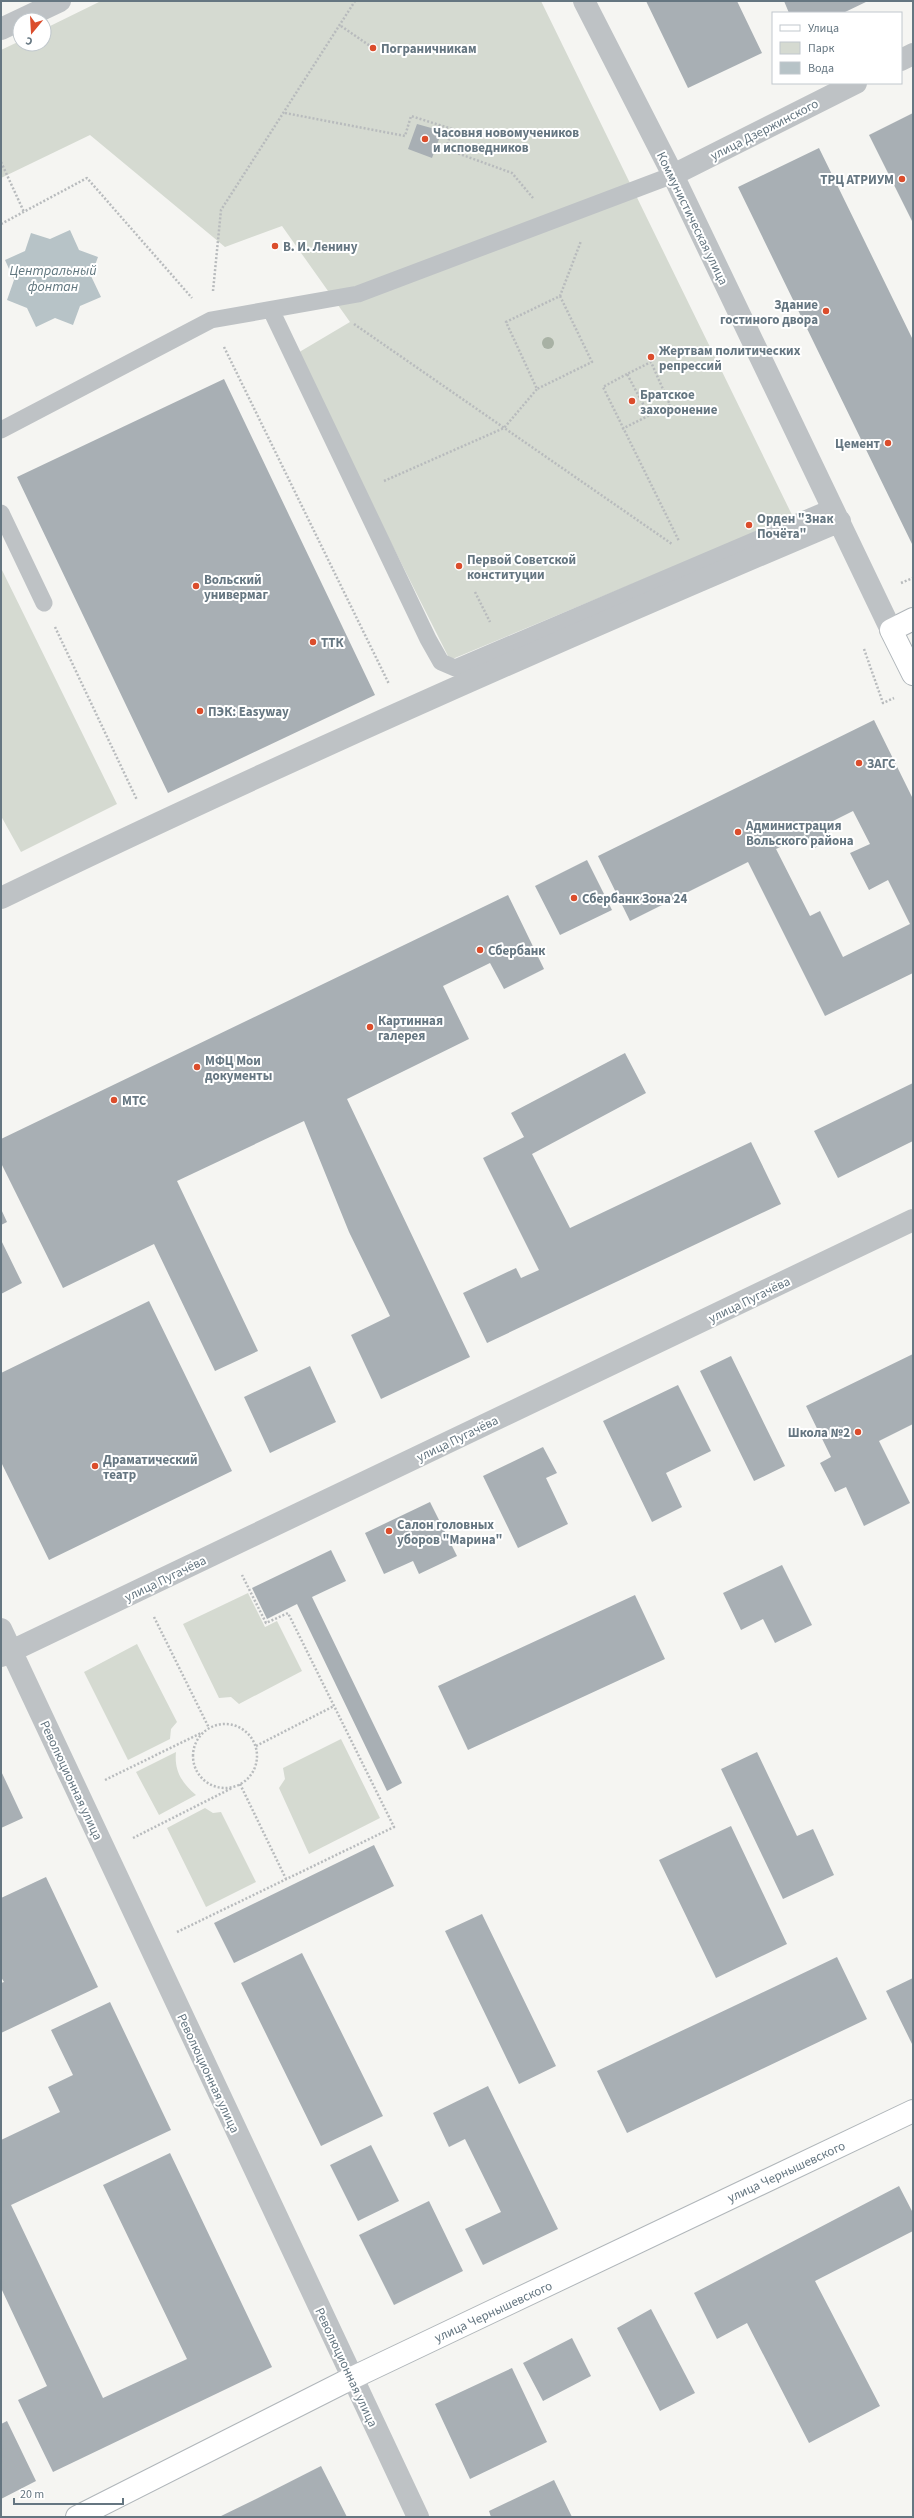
<svg xmlns="http://www.w3.org/2000/svg" width="914" height="2518" font-family="'Source Sans 3',sans-serif">
<style>
.green{fill:#d5dad1}
.water{fill:#b7c3c7}
.building{fill:#a8afb4;fill-rule:evenodd}
.lines{fill:none;stroke-linecap:round;stroke-linejoin:round}
.secondary-casing{stroke:#b0b6ba;stroke-width:24}
.path{stroke:#b8bbbd;stroke-width:2.5;stroke-dasharray:2 2;stroke-linecap:butt}
.lane{stroke:#bec2c5;stroke-width:17}
.street{stroke:#bec2c5;stroke-width:22}
.secondary{stroke:#fff;stroke-width:22}
.tree{fill:#a8b1a4}
.poi-dot{fill:#db4d2c;stroke:#fff;stroke-width:1.5}
.labels{text-anchor:middle;stroke-width:4;stroke-linejoin:round;paint-order:stroke}
.poi-label{font-size:13px;font-weight:bold;fill:#657681;stroke:#fff;text-anchor:start}
.street-label{font-size:13px;fill:#657681;stroke:#fff}
.water-label{font-size:14px;font-style:italic;fill:#61777f;stroke:#fff}
</style>
<rect width="100%" height="100%" fill="#f5f5f2"/>
<path class="green" d="M101,1H541L793,517L450,660L296,354L350,322L282,226L225,247L90,135L1,178V50L20,41V44H44V29Z
M1,568L117,804L21,852L1,816Z
M248,1593L265,1627L277,1621L302,1671L239,1704L231,1697L219,1698L183,1624Z
M137,1644L177,1722L171,1729L170,1739L128,1760L84,1672Z
M341,1739L380,1818L309,1854L279,1788L285,1779L283,1768Z
M176,1752C174,1771 182,1783 196,1795L159,1815L136,1772Z
M205,1808L213,1813L221,1812L256,1882L206,1907L167,1828Z"/>
<path class="water" d="M70,230L79,250L98,257L91,276L101,297L80,306L73,325L55,318L36,327L27,308L7,300L14,280L5,260L25,251L31,233L50,239Z"/>
<path class="building" d="M646,1H737L762,53L688,88Z
M784,1H868L843,13H789Z
M913,113V223L869,135Z
M417,124L442,131L432,158L408,149Z
M819,148L913,340V546L738,187Z
M224,379L375,695L168,793L17,477Z
M874,720L913,799V973L825,1016L748,862L630,921L598,856ZM853,811L870,844L850,853L869,890L888,880L910,924L843,957L820,911L810,916L776,849L805,835L812,849L833,839L825,825Z
M587,860L612,910L560,935L535,886Z
M508,895L544,969L504,989L490,963L443,986L469,1039L347,1099L470,1357L381,1399L351,1335L390,1316L349,1232L304,1121L177,1181L258,1351L215,1371L154,1244L63,1288L1,1163V1139Z
M625,1053L646,1093L532,1154L570,1228L751,1142L781,1204L487,1343L463,1293L516,1268L521,1278L539,1270L483,1158L524,1137L511,1113Z
M913,1083V1141L838,1178L814,1131Z
M1,1209L7,1222L1,1225Z
M1,1240L22,1283L1,1294Z
M149,1301L232,1471L49,1560L1,1462V1373Z
M913,1354V1424L879,1441L910,1503L864,1526L846,1487L835,1492L820,1463L831,1457L806,1406Z
M731,1356L785,1466L754,1481L700,1371Z
M310,1366L336,1422L270,1453L244,1397Z
M678,1385L711,1451L666,1473L682,1507L652,1522L603,1421Z
M543,1447L557,1473L546,1478L568,1524L518,1548L483,1476Z
M430,1502L457,1556L419,1574L413,1561L384,1574L365,1533Z
M331,1550L346,1581L312,1597L402,1783L387,1791L297,1604L267,1619L252,1588Z
M782,1565L812,1625L775,1643L763,1619L741,1630L723,1593Z
M635,1595L665,1659L468,1750L438,1686Z
M757,1752L797,1836L813,1829L834,1875L783,1899L721,1769Z
M1,1771L23,1818L1,1828Z
M731,1826L787,1944L716,1978L659,1860Z
M374,1845L394,1886L234,1963L214,1923Z
M46,1877L98,1987L1,2033V1983L4,1982L1,1977V1898Z
M482,1914L556,2066L519,2084L445,1931Z
M302,1953L383,2116L321,2146L241,1983Z
M837,1957L867,2019L627,2133L597,2071Z
M913,1978V2046L886,1991Z
M110,2002L171,2130L11,2205L103,2398L187,2359L103,2185L170,2153L272,2367L53,2472L18,2400L47,2386L1,2288V2140L60,2112L48,2087L73,2075L51,2030Z
M488,2086L558,2229L483,2265L465,2229L501,2212L465,2139L449,2147L433,2113Z
M371,2145L399,2201L358,2221L330,2165Z
M899,2186L913,2213V2231L815,2281L880,2406L809,2443L747,2323L717,2339L694,2293Z
M429,2201L463,2271L394,2305L359,2235Z
M651,2309L695,2393L660,2411L617,2328Z
M572,2338L591,2376L543,2401L523,2363Z
M512,2368L547,2442L470,2479L435,2404Z
M7,2421L36,2481L1,2499V2424Z
M321,2466L347,2517H219L258,2498Z
M554,2480L572,2517H491L489,2511Z"/>
<g class="lines">
<defs>
<path id="secondary" d="M913,619L891,630L913,674
M77,2517L352,2378L913,2111"/>
</defs>
<use href="#secondary" class="secondary-casing"/>
<path class="path" d="M341,26L373,48
M285,113L405,136L411,116L452,129L446,149L512,173L533,198
M1,162L24,212
M1,224L87,178L192,298
M213,291L221,210L355,1
M560,296L592,362L537,389L506,322L560,296L581,241
M354,324L672,544
M224,347L389,684
M627,374L603,387L679,541
M622,429L670,405L651,362L627,374L649,415
M384,481L504,428L537,389
M901,583L913,578
M475,592L490,622
M55,627L137,800
M864,649L883,703L894,698
M154,1617L209,1728
M193 1756a32 32 0 1 1 64 0a32 32 0 1 1-64 0Z
M256,1746L334,1706
M105,1780L201,1733
M240,1784L286,1879
M133,1838L232,1788
M177,1932L394,1827L288,1613L266,1623L242,1575"/>
<path class="lane" d="M271,310L428,639L441,662L455,668L833,507
M1,430L211,320L358,294L673,175
M1,513L44,603"/>
<path class="street" d="M584,1L673,175L891,630
M1,29L60,1
M901,60L913,54
M673,175L856,83
M1,898C277,764 557,641 840,521
M1,1629L418,2517
M1,1656L913,1220"/>
<use href="#secondary" class="secondary"/>
</g>
<circle class="tree" cx="548" cy="343" r="6"/>
<g class="poi-dot">
<circle cx="373" cy="48" r="4"/>
<circle cx="425" cy="139" r="4"/>
<circle cx="902" cy="179" r="4"/>
<circle cx="275" cy="246" r="4"/>
<circle cx="826" cy="311" r="4"/>
<circle cx="651" cy="357" r="4"/>
<circle cx="632" cy="401" r="4"/>
<circle cx="888" cy="443" r="4"/>
<circle cx="749" cy="525" r="4"/>
<circle cx="459" cy="566" r="4"/>
<circle cx="196" cy="586" r="4"/>
<circle cx="313" cy="642" r="4"/>
<circle cx="200" cy="711" r="4"/>
<circle cx="859" cy="763" r="4"/>
<circle cx="738" cy="832" r="4"/>
<circle cx="574" cy="898" r="4"/>
<circle cx="480" cy="950" r="4"/>
<circle cx="370" cy="1027" r="4"/>
<circle cx="197" cy="1067" r="4"/>
<circle cx="114" cy="1100" r="4"/>
<circle cx="858" cy="1432" r="4"/>
<circle cx="95" cy="1466" r="4"/>
<circle cx="389" cy="1531" r="4"/>
</g>
<g class="labels">
<g class="poi-label">
<text x="381" y="53">Пограничникам</text>
<text x="433" y="137">Часовня новомучеников<tspan x="433" dy="15">и исповедников</tspan></text>
<text x="894" y="184" text-anchor="end">ТРЦ АТРИУМ</text>
<text x="283" y="251">В. И. Ленину</text>
<text x="818" y="309" text-anchor="end">Здание<tspan x="818" dy="15">гостиного двора</tspan></text>
<text x="659" y="355">Жертвам политических<tspan x="659" dy="15">репрессий</tspan></text>
<text x="640" y="399">Братское<tspan x="640" dy="15">захоронение</tspan></text>
<text x="880" y="448" text-anchor="end">Цемент</text>
<text x="757" y="523">Орден "Знак<tspan x="757" dy="15">Почёта"</tspan></text>
<text x="467" y="564">Первой Советской<tspan x="467" dy="15">конституции</tspan></text>
<text x="204" y="584">Вольский<tspan x="204" dy="15">универмаг</tspan></text>
<text x="321" y="647">ТТК</text>
<text x="208" y="716">ПЭК: Easyway</text>
<text x="867" y="768">ЗАГС</text>
<text x="746" y="830">Администрация<tspan x="746" dy="15">Вольского района</tspan></text>
<text x="582" y="903">Сбербанк Зона 24</text>
<text x="488" y="955">Сбербанк</text>
<text x="378" y="1025">Картинная<tspan x="378" dy="15">галерея</tspan></text>
<text x="205" y="1065">МФЦ Мои<tspan x="205" dy="15">документы</tspan></text>
<text x="122" y="1105">МТС</text>
<text x="850" y="1437" text-anchor="end">Школа №2</text>
<text x="103" y="1464">Драматический<tspan x="103" dy="15">театр</tspan></text>
<text x="397" y="1529">Салон головных<tspan x="397" dy="15">уборов "Марина"</tspan></text>
</g>
<g class="street-label">
<text transform="translate(764 129) rotate(-27)" y="5">улица Дзержинского</text>
<text transform="translate(693 218) rotate(64)" y="5">Коммунистическая улица</text>
<text transform="translate(749 1299) rotate(-26)" y="5">улица Пугачёва</text>
<text transform="translate(457 1438) rotate(-26)" y="5">улица Пугачёва</text>
<text transform="translate(165 1578) rotate(-26)" y="5">улица Пугачёва</text>
<text transform="translate(72 1780) rotate(65)" y="5">Революционная улица</text>
<text transform="translate(209 2073) rotate(65)" y="5">Революционная улица</text>
<text transform="translate(786 2171) rotate(-25)" y="5">улица Чернышевского</text>
<text transform="translate(493 2311) rotate(-25)" y="5">улица Чернышевского</text>
<text transform="translate(347 2367) rotate(65)" y="5">Революционная улица</text>
</g>
<g class="water-label">
<text x="53" y="275">Центральный<tspan x="53" dy="16">фонтан</tspan></text>
</g>
</g>
<rect width="914" height="2518" fill="none" stroke="#657681" stroke-width="4"/>
<rect x="772" y="12" width="130" height="72" fill="#ffffff" stroke="#c1c8cd"/>
<rect x="780" y="25" width="20" height="6" fill="#ffffff" stroke="#c1c8cd"/>
<text x="808" y="32" font-size="12" fill="#657681">Улица</text>
<rect x="780" y="42" width="20" height="12" fill="#d5dad1" stroke="#c1c8cd"/>
<text x="808" y="52" font-size="12" fill="#657681">Парк</text>
<rect x="780" y="62" width="20" height="12" fill="#b7c3c7" stroke="#c1c8cd"/>
<text x="808" y="72" font-size="12" fill="#657681">Вода</text>
<g transform="translate(32 32) rotate(198)"><circle r="19" fill="#ffffff" stroke="#c1c8cd"/>
<path d="M0-3L7 15L0 10L-7 15Z" fill="#db4d2c"/>
<text y="-6" font-size="11" font-weight="bold" text-anchor="middle" fill="#657681">С</text>
</g>
<path d="M14 2498v6h109v-6" fill="none" stroke="#657681" stroke-width="2"/>
<text x="20" y="2498" font-size="12" fill="#657681" stroke="#ffffff" stroke-width="3" paint-order="stroke">20 m</text>
</svg>
